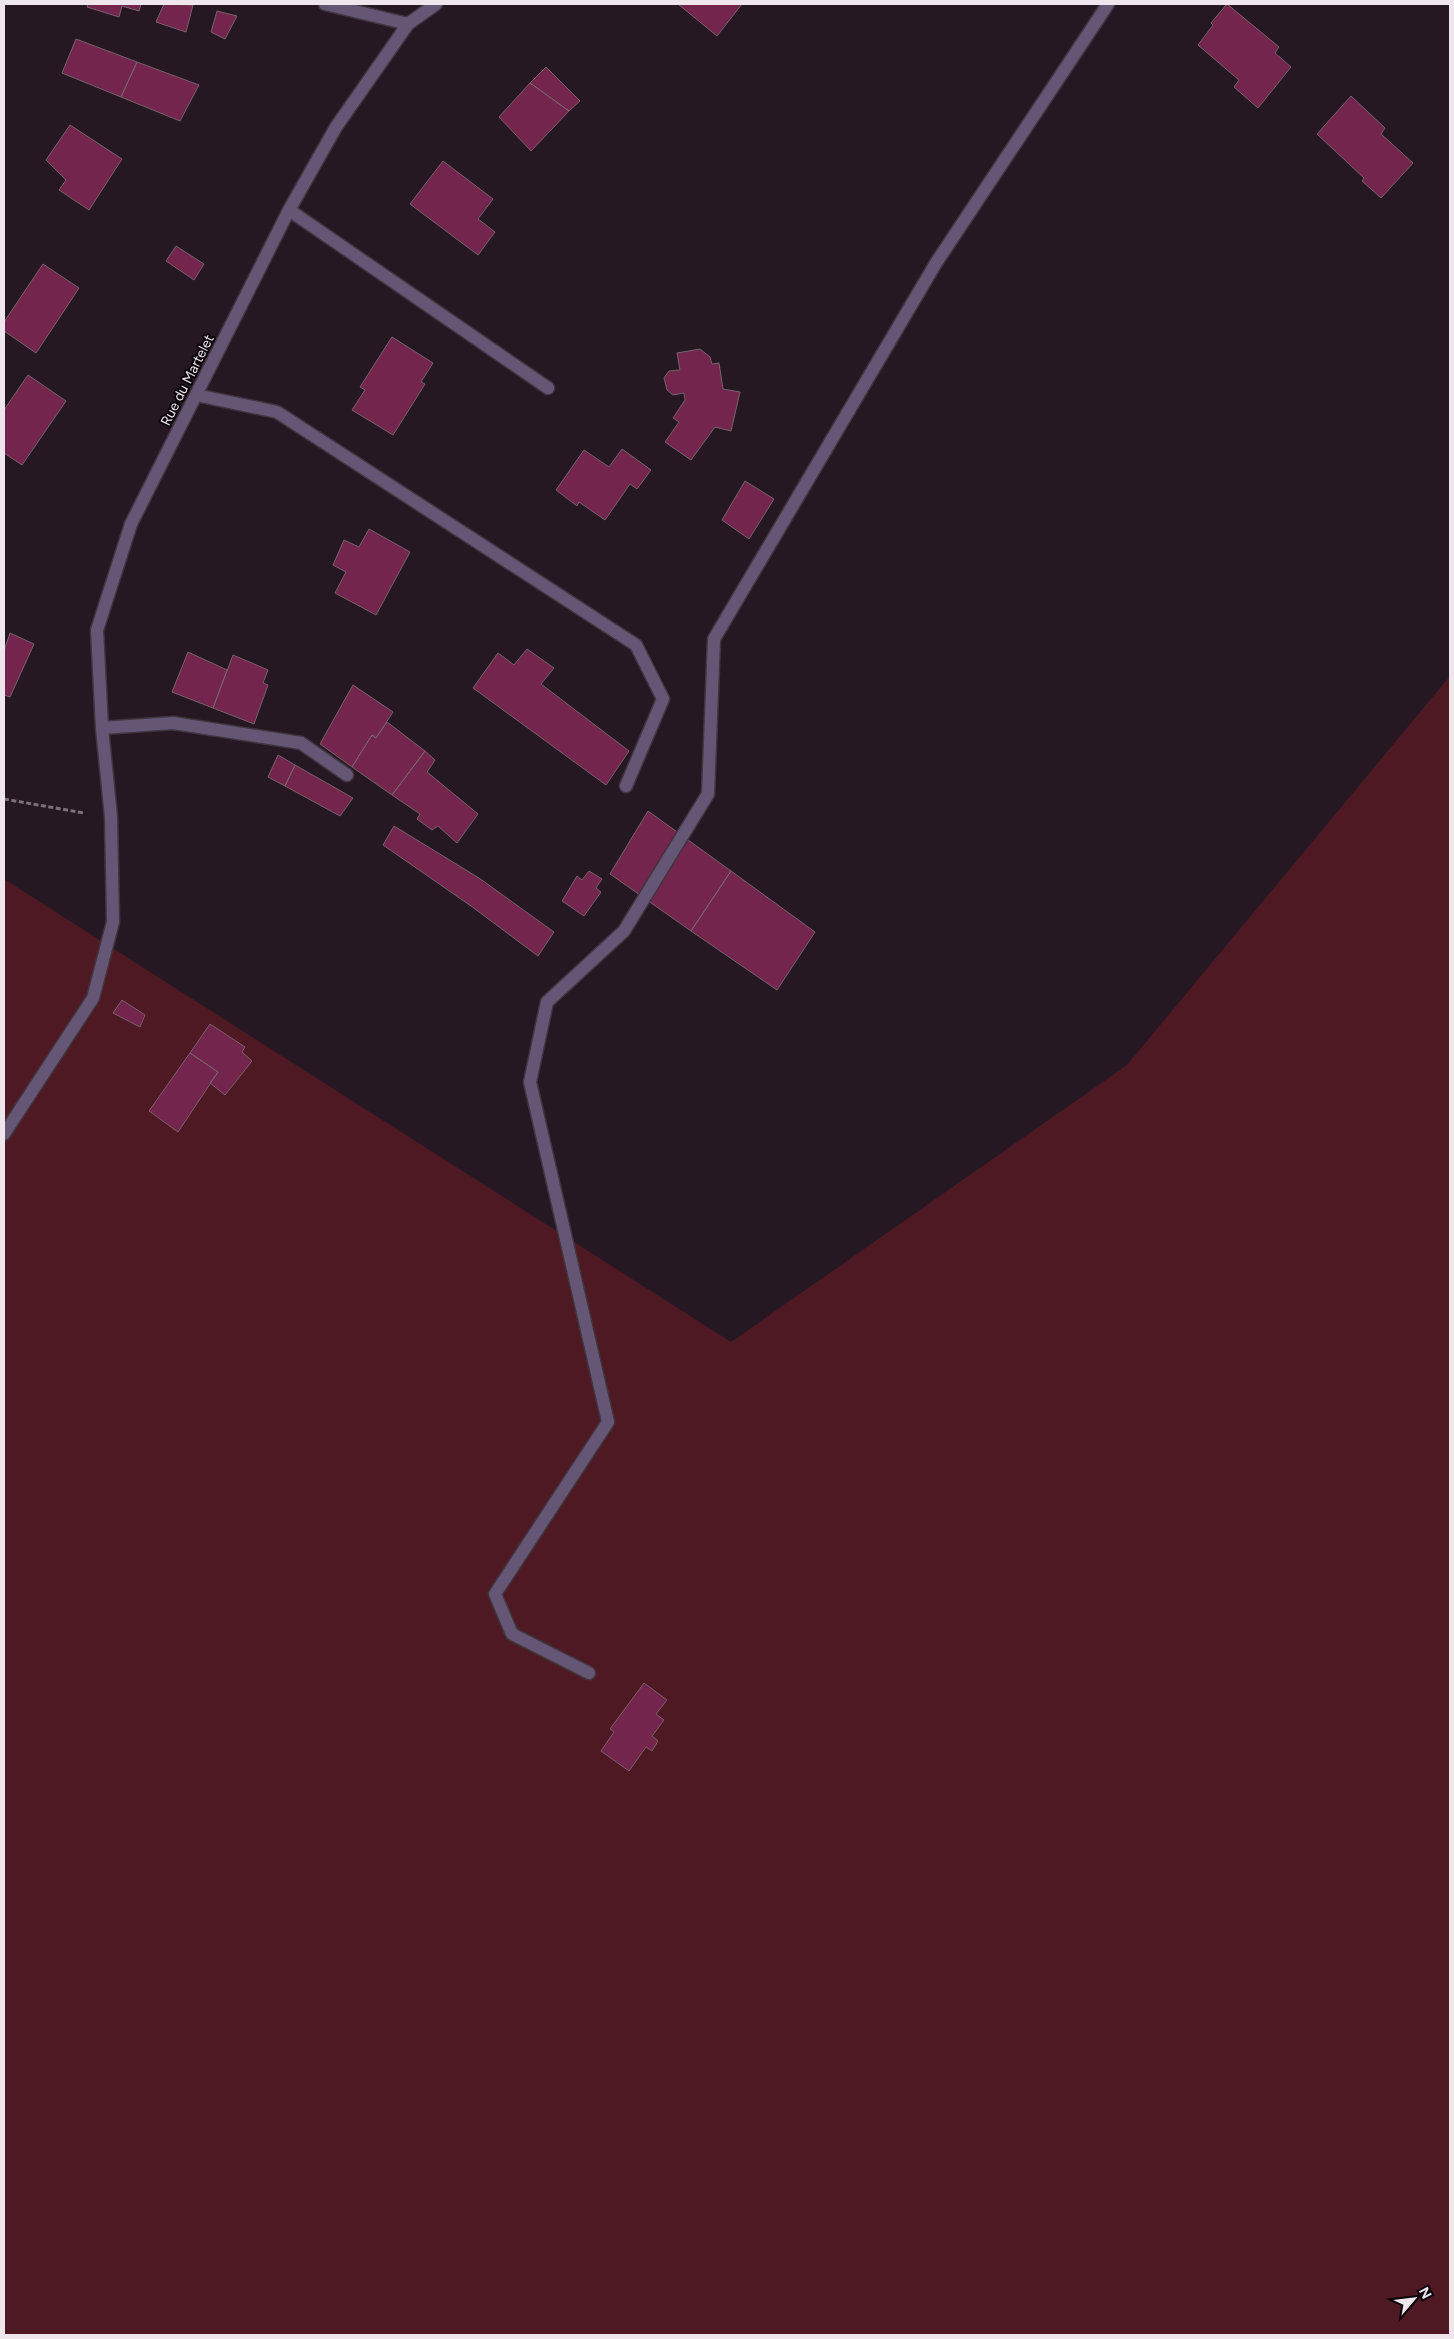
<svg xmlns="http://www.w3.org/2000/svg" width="1454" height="2339" font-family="Figtree,sans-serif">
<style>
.grass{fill:#4f1923}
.building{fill:#73254e;stroke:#77626b}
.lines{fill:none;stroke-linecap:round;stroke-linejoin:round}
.minor-casing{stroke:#41353f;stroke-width:15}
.path{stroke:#7b6f79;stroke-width:3;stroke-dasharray:5 2.5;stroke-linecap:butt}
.minor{stroke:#665675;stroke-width:12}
.labels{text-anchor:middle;stroke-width:4;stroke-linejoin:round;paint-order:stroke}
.street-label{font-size:14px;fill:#efe5ed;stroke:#0a050a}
</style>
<rect width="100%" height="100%" fill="#251823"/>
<path class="grass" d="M1450,676V2335H4V879L731,1342L1127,1065Z"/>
<path class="building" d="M88,4H141L139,11L122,6L119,17L87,7Z
M164,4L193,5L186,32L156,22Z
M678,4H742L717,36Z
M1227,4L1279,47L1275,53L1291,67L1258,108L1234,87L1239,80L1198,45L1213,25L1211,23Z
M217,11L237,16L225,39L211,32Z
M76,39L137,62L121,97L62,73Z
M137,62L199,85L180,121L121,97Z
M546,67L580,101L569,111L530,83Z
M530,83L569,111L531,151L499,117Z
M1351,96L1385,128L1381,134L1413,163L1381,198L1362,181L1364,178L1317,134Z
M70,125L122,159L89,210L59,190L66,180L46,160Z
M443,161L493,199L478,219L495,232L478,255L410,204Z
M176,246L204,264L194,280L166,261Z
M43,264L79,288L36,353L4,331V322Z
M392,337L433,363L421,382L425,384L393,435L352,410L365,390L360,387Z
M700,349L710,357L712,364L719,363L723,389L740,392L731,431L715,427L691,460L665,442L679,422L673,418L685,400L684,393L673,395L667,390L664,378L669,371L680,370L677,353Z
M28,375L66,401L22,465L4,453V410Z
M622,449L651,470L637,489L630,484L605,520L579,502L577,506L556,490L584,450L609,467Z
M745,481L774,499L749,539L722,520Z
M369,529L410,552L376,615L335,593L346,572L333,565L344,540L359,547Z
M10,633L34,644L10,697L4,695V651Z
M527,649L554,668L541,684L629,751L606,785L473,688L498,653L514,665Z
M188,652L227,670L213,708L172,692Z
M233,655L268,670L263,683L268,685L254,724L213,708Z
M353,685L393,712L376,738L372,735L352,767L320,744Z
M387,722L425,751L392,795L352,767L372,735L376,738Z
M425,751L435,760L427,772L478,814L457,843L438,826L432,830L417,819L420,814L392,795Z
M278,755L295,765L285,786L268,777Z
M295,765L353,798L340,816L285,786Z
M648,811L731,871L691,931L610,874Z
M394,826L479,878L554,932L538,956L471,906L383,845Z
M589,871L602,879L596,888L601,892L584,916L562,901L577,876L582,880Z
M731,871L815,932L777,990L691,931Z
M122,1000L145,1015L140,1027L113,1013Z
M210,1024L245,1047L242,1052L252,1061L225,1095L210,1083L218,1072L190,1053Z
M190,1053L218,1072L178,1132L149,1111Z
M644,1683L667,1700L656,1714L664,1720L652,1736L658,1741L652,1751L646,1747L629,1771L601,1751L614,1732L610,1729Z"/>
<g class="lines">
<defs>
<path id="minor" d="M325,4L408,24
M289,210L548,388
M196,395L277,412L636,645L663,699L626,786
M102,728L173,723L301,743L347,775
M4,1134L93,998L113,922L111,817L102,728L97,630L131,524L289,210L336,127L408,24L436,4
M589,1673L512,1634L495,1594L608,1422L530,1082L547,1002L624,931L708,794L714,639L936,263L1108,4"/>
</defs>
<use href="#minor" class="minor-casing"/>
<path class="path" d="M4,799L84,813"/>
<use href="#minor" class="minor"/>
</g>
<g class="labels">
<g class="street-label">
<text transform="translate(187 380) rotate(-63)" y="5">Rue du Martelet</text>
</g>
</g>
<rect width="1454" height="2339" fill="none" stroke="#efe5ed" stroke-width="10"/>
<g transform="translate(1414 2299) rotate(62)" stroke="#0a050a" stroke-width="4" paint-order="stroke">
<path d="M0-4L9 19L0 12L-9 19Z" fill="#efe5ed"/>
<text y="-8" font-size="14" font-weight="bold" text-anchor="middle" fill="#efe5ed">N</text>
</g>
</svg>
